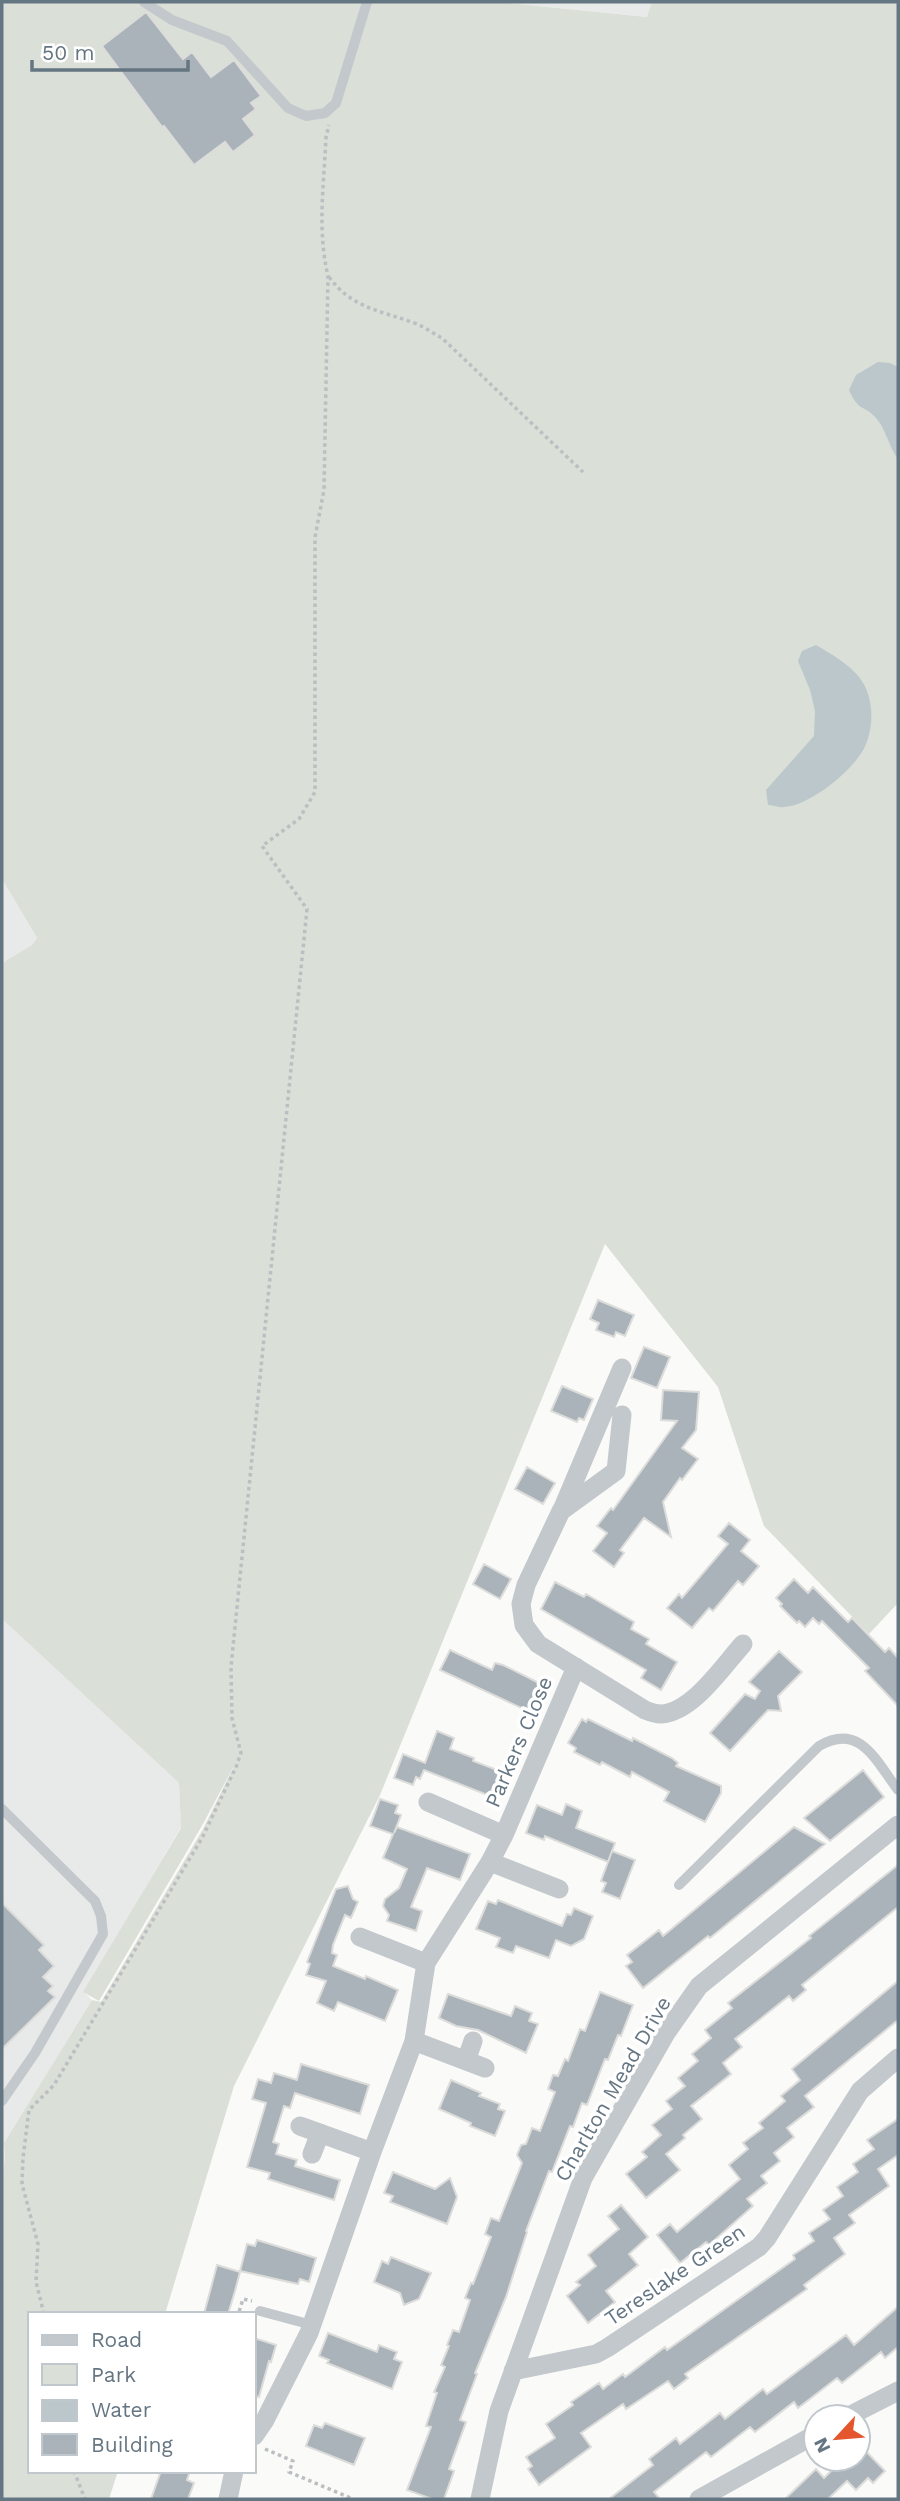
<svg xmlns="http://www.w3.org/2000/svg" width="900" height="2501" font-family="'Work Sans',sans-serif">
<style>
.built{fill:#e8e9e9}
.green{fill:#dadfd7}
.water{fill:#bbc7cb}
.building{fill:#aab3b9;stroke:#dcdcda;stroke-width:2}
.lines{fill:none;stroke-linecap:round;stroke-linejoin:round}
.path{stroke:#bbbfc2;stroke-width:3.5;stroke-dasharray:3.5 3.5;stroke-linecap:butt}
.service{stroke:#c3c8cc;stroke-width:10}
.minor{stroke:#c3c8cc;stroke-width:19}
.labels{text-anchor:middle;stroke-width:7;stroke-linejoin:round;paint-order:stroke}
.street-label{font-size:21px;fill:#657683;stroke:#fff}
</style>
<rect width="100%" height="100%" fill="#fafaf8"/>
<path class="built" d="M498,2H652L648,17Z
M2,879L37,938L32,945L2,963Z
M2,1619L179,1783L181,1827L84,1992L92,2000L4,2143L5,2158L2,2178Z"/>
<path class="green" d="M2,2H498L647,17L652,2H898V1603L869,1634L764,1526L718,1387L605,1244L380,1795L234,2086L165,2314H30V2471H118L109,2499H2V2178L5,2158L4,2143L92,2000L101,2002L203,1829L236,1762L203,1824L99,2001L83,1992L181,1828L179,1783L2,1619V963L32,945L37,938L2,879Z"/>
<path class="water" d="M878,362L890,363L898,367V459C889,447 886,429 876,418C864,404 859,413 849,390L856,375Z
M816,645C833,655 860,670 867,691C873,707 873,727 866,744C857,768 810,806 784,807C779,808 772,805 768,805L766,790L814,736L815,711L810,690L798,661L802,651Z"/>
<path class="building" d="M146,12L183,59L192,52L211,77L234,60L261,96L251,103L256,109L243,119L255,135L233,152L225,142L194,165L164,126L162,127L102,46Z
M598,1300L634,1315L625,1336L616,1332L614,1337L596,1330L599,1323L590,1319Z
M644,1347L670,1357L657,1388L631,1378Z
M562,1386L593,1399L584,1420L579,1418L577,1422L551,1411Z
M663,1390L699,1392L696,1430L682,1448L698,1459L682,1480L680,1478L663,1502L671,1537L644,1518L620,1550L624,1553L614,1567L593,1551L607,1533L597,1526L611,1508L613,1510L677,1421L661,1420Z
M527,1467L555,1483L543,1504L515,1489Z
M729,1523L750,1540L741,1551L759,1566L743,1585L738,1581L713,1611L709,1608L692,1628L667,1608L679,1594L682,1598L728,1544L718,1536Z
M484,1564L511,1579L500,1599L473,1584Z
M794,1579L808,1593L813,1587L848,1622L852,1618L885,1652L889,1648L898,1658V1706L865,1671L869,1668L822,1621L819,1624L813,1618L805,1627L799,1621L797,1623L780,1606L782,1604L776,1598Z
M555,1582L584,1597L586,1594L634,1622L631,1629L649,1639L646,1644L677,1662L661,1690L641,1678L646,1670L541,1609Z
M450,1650L492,1670L495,1663L503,1665L543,1685L530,1712L440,1670Z
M779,1651L802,1672L778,1696L781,1711L768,1710L730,1751L710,1733L745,1694L755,1699L760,1691L749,1682Z
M582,1719L586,1722L588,1719L632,1741L633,1738L672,1758L678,1763L676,1766L721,1786V1793L705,1822L664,1801L669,1792L632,1772L630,1777L602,1762L600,1765L574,1752L576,1748L568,1743Z
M437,1731L454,1738L450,1749L474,1758L473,1761L505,1773L495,1798L424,1770L420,1779L416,1777L413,1785L394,1778L403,1754L425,1763Z
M863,1770L884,1797L830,1841L804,1818Z
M380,1799L398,1805L395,1813L401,1815L394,1833L397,1827L470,1854L460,1880L427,1868L411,1907L422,1911L416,1931L387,1921L389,1915L383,1906L385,1899L399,1888L407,1869L383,1858L393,1834L370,1826Z
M566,1804L582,1811L576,1828L615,1843L608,1862L545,1836L544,1840L526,1833L537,1805L562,1815Z
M794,1827L825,1844L710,1938L708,1936L643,1988L626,1966L632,1962L627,1955L659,1930L663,1936Z
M612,1851L635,1860L620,1899L602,1892L606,1883L601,1881Z
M898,1865V1907L802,1985L806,1990L793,2001L789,1996L735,2039L742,2047L723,2063L731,2074L691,2106L702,2119L683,2135L685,2138L666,2154L680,2170L646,2198L626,2174L647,2157L642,2152L661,2135L652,2125L672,2109L666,2101L685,2086L678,2078L698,2061L692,2054L711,2038L705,2030L732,2008L728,2003L811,1938L809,1936Z
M348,1886L353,1899L358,1902L351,1918L345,1915L333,1945L332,1953L337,1955L333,1966L365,1979L366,1976L398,1990L385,2021L338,2002L334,2011L317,2003L326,1981L306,1975L310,1964L307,1962L336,1889Z
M498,1900L562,1926L567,1914L571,1915L574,1908L593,1916L584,1939L571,1946L556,1940L549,1958L516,1946L513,1953L496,1947L500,1938L476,1929L488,1901L496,1904Z
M2,1903L44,1945L39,1950L54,1966L43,1977L53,1986L48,1991L55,1997L2,2049Z
M898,1981V2020L805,2096L814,2107L787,2128L794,2137L774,2153L780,2161L761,2176L767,2183L747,2199L753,2206L709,2245L706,2242L680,2263L657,2235L670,2224L677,2232L740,2179L729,2165L748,2149L743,2143L763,2128L759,2123L785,2101L781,2096L800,2080L792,2069Z
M600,1992L633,2005L621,2036L618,2035L608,2060L605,2059L587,2105L582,2103L573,2127L570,2126L552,2172L549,2171L526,2231L527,2232L506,2297L475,2373L477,2374L460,2420L466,2422L449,2469L454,2471L444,2499H432L407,2490L431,2427L426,2426L437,2393L434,2392L445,2367L441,2365L449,2346L447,2345L453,2330L459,2332L470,2300L465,2298L471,2283L473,2284L491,2237L485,2234L491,2218L499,2221L522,2163L517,2155L521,2145L526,2144L532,2128L540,2131L555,2092L548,2089L553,2075L558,2076L565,2059L568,2061L580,2029L585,2031Z
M448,1994L511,2016L515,2006L532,2013L529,2021L538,2024L526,2053L478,2030L456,2026L439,2018Z
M301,2064L369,2085L360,2114L295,2093L290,2108L284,2106L273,2142L279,2144L276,2154L297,2160L295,2166L340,2180L334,2200L268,2179L270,2173L247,2167L266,2103L252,2099L258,2079L271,2083L274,2073L297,2080Z
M451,2080L481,2093L479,2096L500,2104L498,2109L505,2111L495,2136L470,2126L471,2123L439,2109Z
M898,2119V2155L878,2169L889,2186L849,2215L855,2223L834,2238L845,2254L804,2285L807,2289L685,2374L688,2378L674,2389L668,2381L626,2409L623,2404L581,2433L591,2447L539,2485L528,2469L532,2466L526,2457L555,2438L546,2424L573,2405L571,2402L599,2383L603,2389L623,2374L625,2377L665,2347L667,2350L795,2259L793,2255L814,2241L809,2233L830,2219L823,2210L843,2196L837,2187L858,2172L853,2164L874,2149L867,2140Z
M393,2172L435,2189L450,2178L457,2197L447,2224L390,2202L393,2196L384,2193Z
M621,2205L648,2237L629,2254L638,2265L606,2291L615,2302L588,2323L567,2296L580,2285L576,2282L596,2266L588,2255L619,2229L608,2216Z
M257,2240L316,2258L309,2282L300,2279L298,2284L240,2271L247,2244L255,2246Z
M391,2257L431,2273L419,2299L404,2305L400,2293L374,2282L382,2261L388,2264Z
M217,2265L240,2272L235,2291L228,2314H204Z
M898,2307V2347L885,2358L881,2352L842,2383L837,2378L798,2408L794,2402L755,2432L750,2427L711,2457L706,2452L654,2492L660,2499H609L653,2465L649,2459L676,2438L680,2444L720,2413L725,2419L763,2389L767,2394L846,2335L854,2345Z
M328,2333L377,2352L379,2345L397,2352L394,2359L402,2362L392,2389L327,2363L329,2360L319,2356Z
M254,2338L276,2345L271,2362L269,2361L259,2397L254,2396Z
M325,2423L365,2438L354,2465L306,2446L314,2425L322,2428Z
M858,2443L885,2471L873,2483L868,2478L856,2490L847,2481L828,2499H785L816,2469L824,2478L843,2459H858Z
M161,2471H190L187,2480L194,2483L188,2499H151Z"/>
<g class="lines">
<path class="path" d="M329,277C352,309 383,311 417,324C426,328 434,334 442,338L583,472
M44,2314L36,2282L38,2244L22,2184L23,2158L29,2110L54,2085L202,1838L236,1767L241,1753L232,1718L231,1667L307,909L262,846L299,819L315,792V537L324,490L328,276C317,230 324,184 326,137L329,125
M245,2314L239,2312L243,2299L252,2301
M265,2449L293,2461L289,2472L353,2499
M74,2471L85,2499"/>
<path class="service" d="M144,2L172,20L227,41L288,108L306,116L325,113L336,103L367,2
M2,1809L95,1901L101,1916L103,1934L35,2053L2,2101
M679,1885L819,1746C860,1722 876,1761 898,1790
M260,2311L312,2325"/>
<path class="minor" d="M622,1415L616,1471L561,1511L526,1585L521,1604L524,1625L538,1644L645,1710C650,1712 656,1714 661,1714C693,1712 723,1666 743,1644
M562,1510L622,1368
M428,1802L504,1835
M490,1862L559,1889
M360,1937L426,1963
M414,2041L485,2068
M466,2061L473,2041
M300,2126L372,2152
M312,2154L320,2133
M513,2371L596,2354L607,2348L759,2247L767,2238L860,2091L898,2058
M847,2417L898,2391
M254,2436L265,2420L309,2333L372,2152L414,2041L426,1963L490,1862L504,1835L576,1667
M228,2499L234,2471
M480,2499L499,2411L583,2178L666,2033L699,1986L898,1825
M699,2499L816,2434"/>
</g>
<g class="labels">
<g class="street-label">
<text transform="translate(519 1742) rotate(-67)" y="7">Parkers Close</text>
<text transform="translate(613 2089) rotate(-60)" y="7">Charlton Mead Drive</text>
<text transform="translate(675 2275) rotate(-34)" y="7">Tereslake Green</text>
</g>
</g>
<rect width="900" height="2501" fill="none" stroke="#657683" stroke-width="7"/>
<rect x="28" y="2312" width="228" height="161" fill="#ffffff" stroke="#c1c8cd" stroke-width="2"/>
<rect x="42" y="2335" width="35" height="10" fill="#c3c8cc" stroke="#c1c8cd" stroke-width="2"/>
<text x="91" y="2347" font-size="21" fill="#657683">Road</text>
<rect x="42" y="2364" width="35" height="21" fill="#dadfd7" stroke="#c1c8cd" stroke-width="2"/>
<text x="91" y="2382" font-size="21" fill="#657683">Park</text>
<rect x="42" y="2400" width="35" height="21" fill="#bbc7cb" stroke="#c1c8cd" stroke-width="2"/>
<text x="91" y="2417" font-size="21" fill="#657683">Water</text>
<rect x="42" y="2434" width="35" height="21" fill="#aab3b9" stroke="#c1c8cd" stroke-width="2"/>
<text x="91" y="2452" font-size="21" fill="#657683">Building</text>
<g transform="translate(837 2438) rotate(244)"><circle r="33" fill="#ffffff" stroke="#c1c8cd" stroke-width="2"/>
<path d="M0-5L12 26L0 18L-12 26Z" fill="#e4572e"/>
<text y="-10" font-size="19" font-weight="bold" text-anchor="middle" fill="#657683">N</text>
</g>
<path d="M32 60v10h156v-10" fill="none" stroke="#657683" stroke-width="3.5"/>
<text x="42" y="60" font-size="21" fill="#657683" stroke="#ffffff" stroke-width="5" paint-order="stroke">50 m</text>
</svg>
